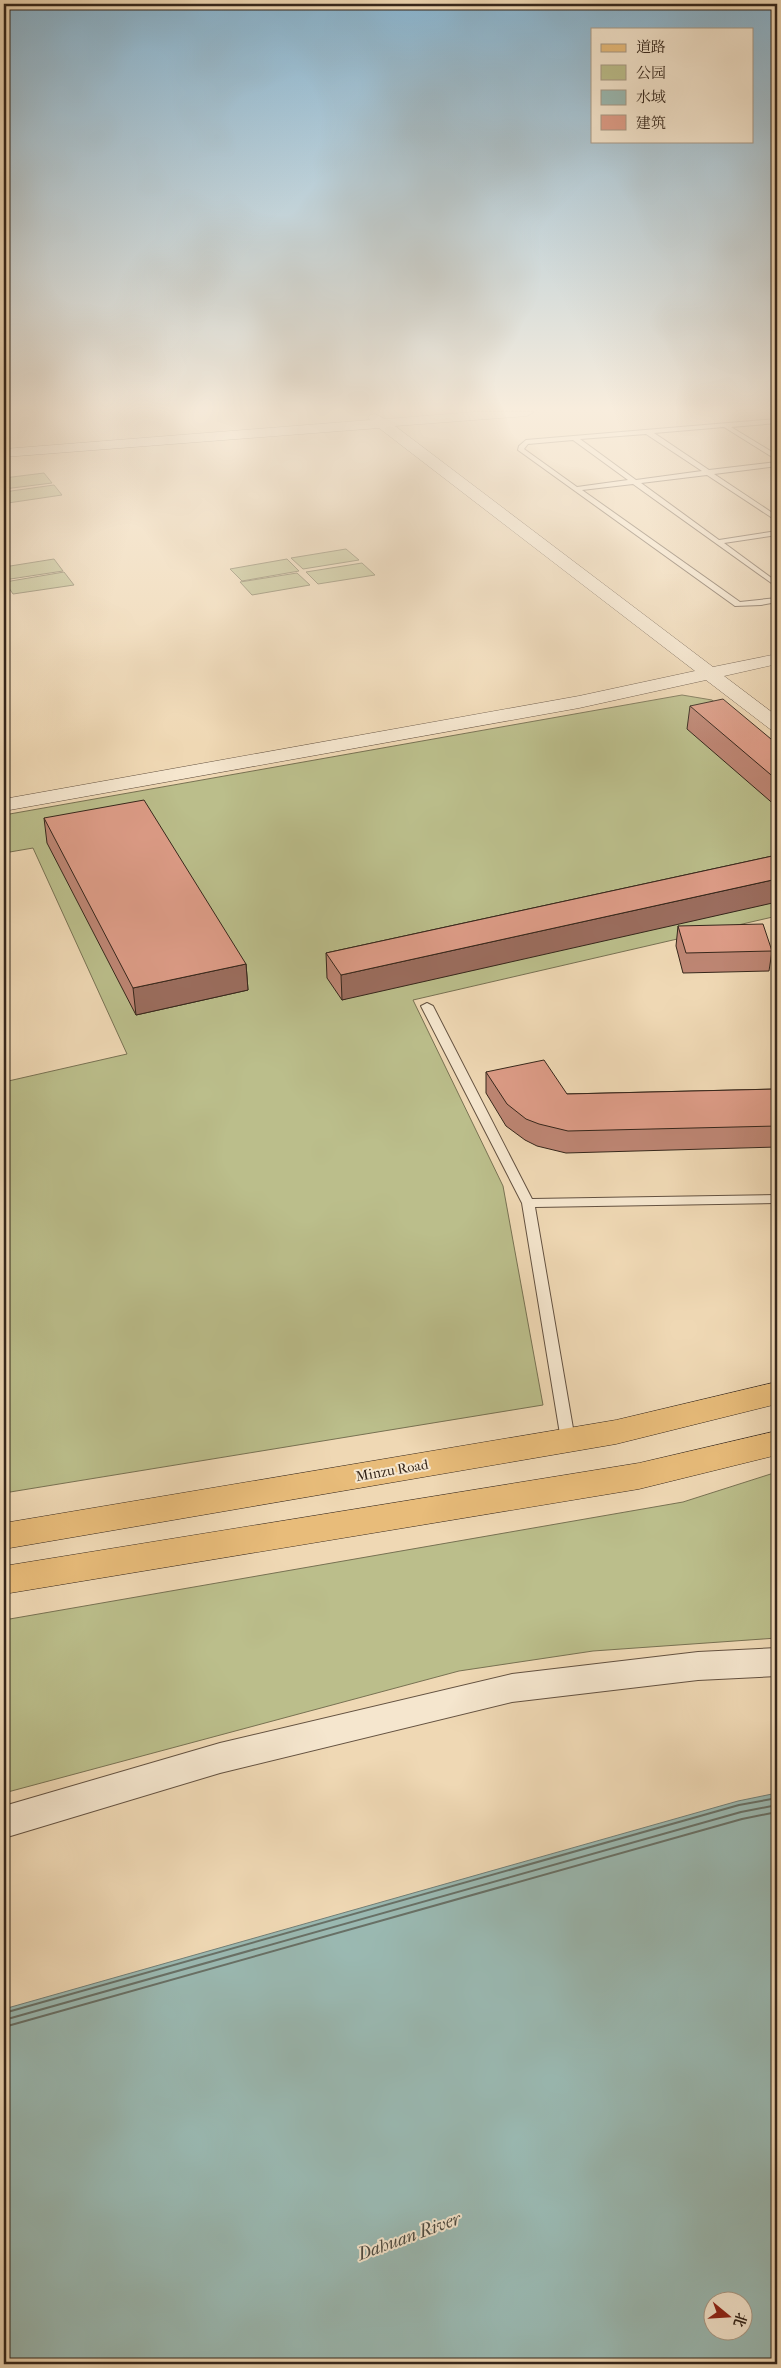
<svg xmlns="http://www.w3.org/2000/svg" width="781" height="2368" font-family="'IM FELL French Canon','Noto Serif SC',serif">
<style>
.green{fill:#bbbe8b;stroke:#787253}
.water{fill:#9ab9b2;stroke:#727e76;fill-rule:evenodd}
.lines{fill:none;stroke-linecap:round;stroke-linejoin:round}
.shore{stroke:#687066;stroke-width:2}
.service-casing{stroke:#645241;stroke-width:2}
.minor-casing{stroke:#645241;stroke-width:2}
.tertiary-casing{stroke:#645241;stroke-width:1}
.primary-casing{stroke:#35261b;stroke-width:1}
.service{fill:#f5e6ce;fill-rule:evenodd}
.minor{fill:#f5e6ce;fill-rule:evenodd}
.tertiary{fill:#f5e6ce;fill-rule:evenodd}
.primary{fill:#e8bc7a;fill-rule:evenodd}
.wall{fill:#be8674;stroke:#35261b}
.shaded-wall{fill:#9b6d5e;stroke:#35261b}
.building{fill:#dd9c87;stroke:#35261b}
.labels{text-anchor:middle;stroke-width:4;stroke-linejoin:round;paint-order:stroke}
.street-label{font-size:14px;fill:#35261b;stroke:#f5e6ce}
.near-water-label{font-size:18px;font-style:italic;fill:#4e4b41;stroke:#f5e6ce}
</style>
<rect width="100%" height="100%" fill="#efd8b4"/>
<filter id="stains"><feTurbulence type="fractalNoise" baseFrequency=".004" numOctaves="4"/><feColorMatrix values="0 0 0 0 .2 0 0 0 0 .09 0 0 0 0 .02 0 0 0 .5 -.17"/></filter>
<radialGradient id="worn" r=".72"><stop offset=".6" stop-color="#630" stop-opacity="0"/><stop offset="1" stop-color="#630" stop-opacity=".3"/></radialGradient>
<path class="green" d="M44,473L52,483L4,489V478Z
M54,485L62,495L8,503L4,497V492Z
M346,549L359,560L303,569L291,558Z
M54,559L63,571L4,580V567Z
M287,559L299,571L242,581L230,569Z
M362,563L375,575L318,584L306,572Z
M64,572L74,585L13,594L5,582Z
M297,573L310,585L252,595L240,582Z
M682,695L712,700L777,749V916L413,1000L503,1186L543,1405L4,1493V1082L127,1054L33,848L4,853V815Z
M777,1472V1638L593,1651L459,1671L4,1793V1620L683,1502Z"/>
<path class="water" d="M777,1793V2364H4V2009L738,1801ZM714,2300H744V2330H714Z"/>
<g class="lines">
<path class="shore" d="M4,2013L739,1805L777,1798
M4,2020L741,1812L777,1805
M4,2027L742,1819L777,1812"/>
<defs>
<path id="service" d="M777,419V423L731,427L777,455V460L724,427L654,433L709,470L777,462V466L714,474L777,516V521L707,475L641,483L719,540L777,531V535L724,543L777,582V587L633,484L582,490L740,602L777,598V602L761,605L735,606L518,450L519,446L526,440ZM646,434L702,471L636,480L580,439ZM573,440L628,480L577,487L524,449L528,444Z
M427,1003L433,1006L532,1199L777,1195V1203L535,1207L575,1440L573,1444L568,1445L563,1444L561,1440L522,1203L421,1006Z"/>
<path id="minor" d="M777,1648V1676L698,1680L512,1702L220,1773L4,1838V1806L220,1743L512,1674L698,1652Z"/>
<path id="tertiary" d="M474,412H534L527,416L395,426L713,667L777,654V664L724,676L777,716V731L770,729L706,680L579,708L4,811V799L579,696L695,671L379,428L4,457V449L370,420L368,418L370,415L375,414L385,419Z"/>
<path id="primary" d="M777,1382V1404L616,1444L4,1549V1523L616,1420Z
M777,1431V1455L639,1489L4,1594V1566L639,1463Z"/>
</defs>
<use href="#service" class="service-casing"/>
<use href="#minor" class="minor-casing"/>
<use href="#tertiary" class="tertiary-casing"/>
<use href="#primary" class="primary-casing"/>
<use href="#service" class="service"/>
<use href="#minor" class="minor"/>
<use href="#tertiary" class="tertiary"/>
<use href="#primary" class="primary"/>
</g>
<path class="wall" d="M690,706L777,744V807L687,729Z
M44,818L246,964L248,990L136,1015L47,843Z
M777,855L342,1000L327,978L326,953Z
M678,926L772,951L769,971L683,973L676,946Z
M775,936H777V971L772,957Z
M486,1072L567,1094L777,1089V1147L566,1153L537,1146L525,1140L506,1126L486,1093Z"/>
<path class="shaded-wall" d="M777,879V902L342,1000L341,975Z
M246,964L248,990L136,1015L133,988Z"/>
<path class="building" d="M723,699L777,744V780L690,706Z
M144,800L246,964L133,988L44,818Z
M777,855V879L341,975L326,953Z
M763,924L772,951L686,953L678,926Z
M544,1060L567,1094L777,1089V1126L568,1131L539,1124L526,1119L507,1104L486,1072Z"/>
<linearGradient id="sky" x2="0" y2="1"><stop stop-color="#89b6d2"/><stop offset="0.55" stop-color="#f8eddd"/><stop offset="1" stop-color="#f8eddd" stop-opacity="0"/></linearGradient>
<rect width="781" height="744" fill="url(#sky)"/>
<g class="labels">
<g class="street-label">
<text transform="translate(392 1470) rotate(-10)" y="5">Minzu Road</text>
</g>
<g class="near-water-label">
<text transform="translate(409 2236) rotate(-20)" y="6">Dahuan River</text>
</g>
</g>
<rect width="781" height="2368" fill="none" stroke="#efd8b4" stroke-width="20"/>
<rect x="5" y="5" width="771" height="2358" fill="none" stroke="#35261b" stroke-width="2.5"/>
<rect x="10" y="10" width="761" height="2348" fill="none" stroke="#35261b"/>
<rect x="591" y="28" width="162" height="115" fill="#f5e6ce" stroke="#a89986"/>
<rect x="601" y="44" width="25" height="8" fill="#e8bc7a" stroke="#a89986"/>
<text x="636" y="52" font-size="15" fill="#35261b">道路</text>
<rect x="601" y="65" width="25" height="15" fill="#bbbe8b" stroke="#a89986"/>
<text x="636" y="78" font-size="15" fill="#35261b">公园</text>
<rect x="601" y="90" width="25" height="15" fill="#9ab9b2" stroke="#a89986"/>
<text x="636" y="102" font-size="15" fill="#35261b">水域</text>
<rect x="601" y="115" width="25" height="15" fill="#dd9c87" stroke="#a89986"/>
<text x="636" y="128" font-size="15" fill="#35261b">建筑</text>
<g transform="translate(728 2316) rotate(108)"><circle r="24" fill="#f5e6ce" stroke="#a89986"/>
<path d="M0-4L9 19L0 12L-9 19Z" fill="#8f2418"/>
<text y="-8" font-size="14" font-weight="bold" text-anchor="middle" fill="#35261b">北</text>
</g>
<rect width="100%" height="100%" filter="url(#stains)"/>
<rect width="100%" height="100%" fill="url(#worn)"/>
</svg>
